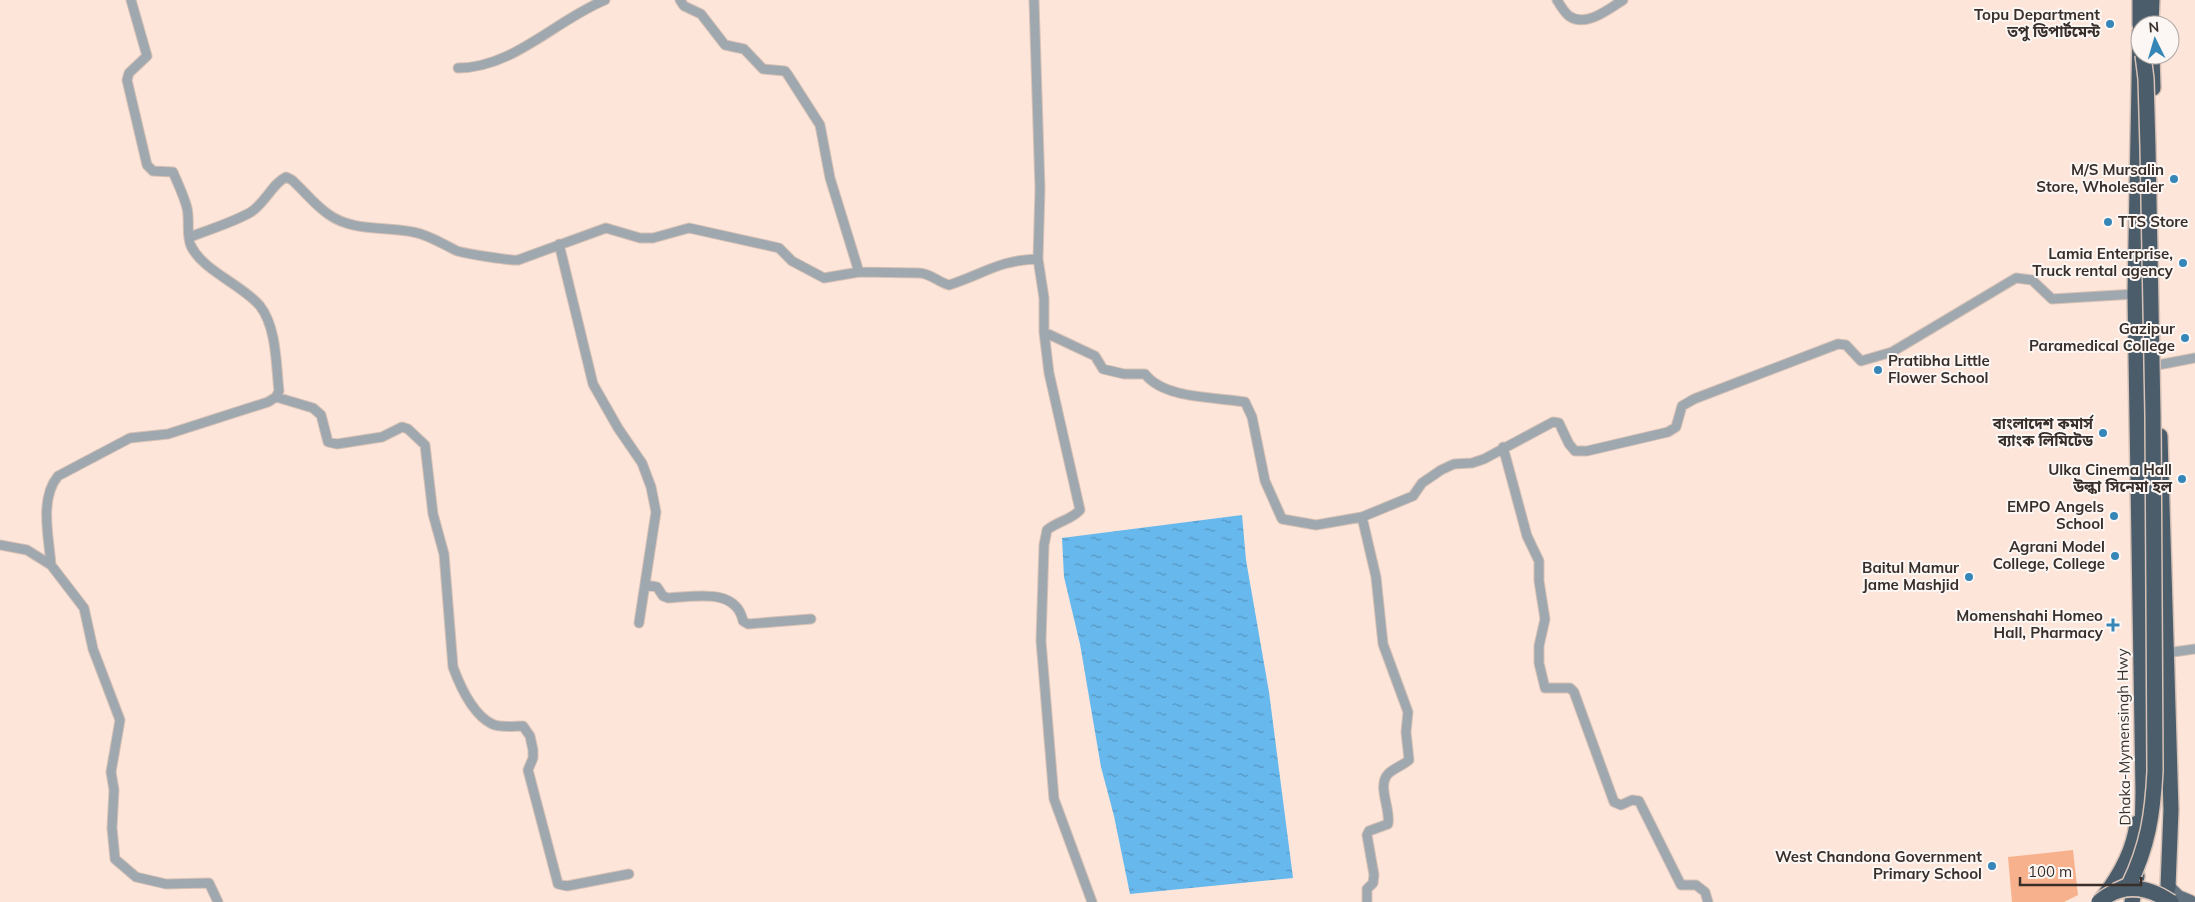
<svg xmlns="http://www.w3.org/2000/svg" width="2195" height="902" font-family="Mulish,'Noto Sans Bengali',sans-serif">
<style>
.park{fill:#f7b18d}
.water{fill:url(#water-ripples)}
.lines{fill:none;stroke-linecap:round;stroke-linejoin:round}
.street-casing{stroke:#d6c1b6;stroke-width:11}
.primary-casing{stroke:#d6c1b6;stroke-width:16}
.highway-casing{stroke:#d6c1b6;stroke-width:18}
.street{stroke:#9fa8af;stroke-width:9}
.primary{stroke:#61717d;stroke-width:14}
.highway{stroke:#4b5d6b;stroke-width:15}
.highway-bridge-casing{stroke:#d6c1b6;stroke-width:18;stroke-linecap:butt}
.highway-bridge{stroke:#4b5d6b;stroke-width:15}
.poi-dot{fill:#3686b8;stroke:#fcf7f4;stroke-width:2}
.labels{text-anchor:middle;stroke-width:4;stroke-linejoin:round;paint-order:stroke}
.poi-label{font-size:15px;font-weight:bold;fill:#382f2a;stroke:#fcf7f4;text-anchor:end}
.street-label{font-size:15px;fill:#382f2a;stroke:#fcf7f4}
</style>
<defs>
<pattern id="water-ripples" width="26" height="14" patternUnits="userSpaceOnUse" patternTransform="scale(1.25)"><rect width="26" height="14" fill="#67b8ed"/><path d="M2 4q2-2 4 0t4 0M15 11q2-2 4 0t4 0" fill="none" stroke="#5696c0"/></pattern>
</defs>
<rect width="100%" height="100%" fill="#fde5d9"/>
<path class="park" d="M2073,850L2078,895L2064,902H2012L2008,857Z"/>
<path class="water" d="M1242,515L1246,560L1269,692L1293,878L1130,894L1114,816L1101,767L1080,644L1064,577L1062,538Z"/>
<g class="lines">
<defs>
<path id="street" d="M680,0L684,6L701,14L725,45L744,49L763,69L785,71L788,75L820,125L830,178L859,272
M1034,0L1040,189L1038,259L1044,298V332L1049,373L1080,510C1071,520 1058,521 1047,530L1044,545L1041,641L1054,799L1092,902
M1557,0C1560,5 1564,12 1569,16C1586,28 1609,9 1623,0
M458,68C513,68 556,20 605,0
M190,237C210,229 232,223 251,212C265,203 273,183 286,177L292,180C304,191 315,205 328,214C352,232 386,226 413,232C429,235 441,243 455,250C460,253 512,261 518,260L606,228L640,238H653L689,228L779,248L792,261L824,278L859,272L919,273C930,273 938,282 949,285C984,274 998,260 1038,259
M559,244L593,384L618,428L642,463L651,487L656,512L639,623
M1044,332L1095,356L1103,369L1124,374H1145C1164,399 1216,397 1245,402L1252,417L1265,481L1282,519L1316,525L1362,517L1413,496L1422,483L1441,470L1454,464L1472,463L1484,459L1553,422L1559,423L1569,444L1575,451H1587L1668,432L1676,427L1682,406L1694,399L1838,344L1846,345L1861,361L1892,352L2016,278L2032,280L2052,299L2135,294
M2158,365L2195,358
M276,397L313,408L321,415L328,442L337,444L382,437L402,427L408,429L425,445L433,514L444,554L453,667C460,686 472,714 492,724C500,728 514,726 523,726L530,736L533,750V758L528,770L558,884L567,886L629,874
M1503,447L1527,536L1539,561V581L1545,619L1539,646V663L1545,688H1570L1574,692L1614,802L1621,805L1632,800L1639,801L1681,885H1696L1705,892L1708,902
M1362,517L1376,577L1383,644L1408,712L1406,732L1409,760C1403,765 1395,768 1389,773C1376,785 1391,808 1388,824L1369,831L1367,835L1374,875L1373,883L1367,889V902
M0,545L27,550L51,565L84,608L93,649L120,720L111,772L114,790L112,828L115,859L136,877L166,884L209,883L218,902
M51,565C49,537 39,499 58,476L130,438L168,434L268,402L276,397L279,391C276,366 277,328 260,306C243,285 203,271 191,246C186,235 190,220 187,208C184,196 178,184 173,172L153,171L147,165L127,80L129,73L147,56L131,0
M646,585L657,587L663,596L668,598C694,597 736,587 743,621L748,624L811,619
M2166,653L2195,649"/>
<path id="primary" d="M2168,887L2178,897L2190,902"/>
<path id="highway" d="M2140,25V0
M2151,25L2152,0
M2140,31L2135,294L2143,792L2142,839
M2152,55L2153,88
M2160,436L2171,810L2168,887L2165,902
M2102,899C2119,877 2134,851 2137,823
M2132,902L2137,876"/>
</defs>
<use href="#street" class="street-casing"/>
<use href="#primary" class="primary-casing"/>
<use href="#highway" class="highway-casing"/>
<use href="#street" class="street"/>
<use href="#primary" class="primary"/>
<use href="#highway" class="highway"/>
<defs>
<path id="highway-bridge" d="M2116,891L2129,885C2148,846 2153,814 2155,771L2153,415L2148,147L2146,79L2143,55
M2099,902C2122,882 2147,886 2171,902"/>
</defs>
<use href="#highway-bridge" class="highway-bridge-casing"/>
<use href="#highway-bridge" class="highway-bridge"/>
</g>
<g class="poi-dot">
<circle cx="2110" cy="24" r="5"/>
<circle cx="2174" cy="179" r="5"/>
<circle cx="2108" cy="222" r="5"/>
<circle cx="2183" cy="263" r="5"/>
<circle cx="2185" cy="338" r="5"/>
<circle cx="1878" cy="370" r="5"/>
<circle cx="2103" cy="433" r="5"/>
<circle cx="2182" cy="479" r="5"/>
<circle cx="2114" cy="516" r="5"/>
<circle cx="2115" cy="556" r="5"/>
<circle cx="1969" cy="577" r="5"/>
<path d="M2110.5 617.5h5v5h5v5h-5v5h-5v-5h-5v-5h5z"/>
<circle cx="1992" cy="866" r="5"/>
</g>
<g class="labels">
<g class="poi-label">
<text x="2100" y="20">Topu Department<tspan x="2100" dy="17">তপু ডিপার্টমেন্ট</tspan></text>
<text x="2164" y="175">M/S Mursalin<tspan x="2164" dy="17">Store, Wholesaler</tspan></text>
<text x="2118" y="227" text-anchor="start">TTS Store</text>
<text x="2173" y="259">Lamia Enterprise,<tspan x="2173" dy="17">Truck rental agency</tspan></text>
<text x="2175" y="334">Gazipur<tspan x="2175" dy="17">Paramedical College</tspan></text>
<text x="1888" y="366" text-anchor="start">Pratibha Little<tspan x="1888" dy="17">Flower School</tspan></text>
<text x="2093" y="429">বাংলাদেশ কমার্স<tspan x="2093" dy="17">ব্যাংক লিমিটেড</tspan></text>
<text x="2172" y="475">Ulka Cinema Hall<tspan x="2172" dy="17">উল্কা সিনেমা হল</tspan></text>
<text x="2104" y="512">EMPO Angels<tspan x="2104" dy="17">School</tspan></text>
<text x="2105" y="552">Agrani Model<tspan x="2105" dy="17">College, College</tspan></text>
<text x="1959" y="573">Baitul Mamur<tspan x="1959" dy="17">Jame Mashjid</tspan></text>
<text x="2103" y="621">Momenshahi Homeo<tspan x="2103" dy="17">Hall, Pharmacy</tspan></text>
<text x="1982" y="862">West Chandona Government<tspan x="1982" dy="17">Primary School</tspan></text>
</g>
<g class="street-label">
<text transform="translate(2124 737) rotate(-91)" y="5">Dhaka-Mymensingh Hwy</text>
</g>
</g>
<g transform="translate(2155 40) rotate(355)"><circle r="24" fill="#fcf7f4" stroke="#aea7a3"/>
<path d="M0-4L9 19L0 12L-9 19Z" fill="#3686b8"/>
<text y="-8" font-size="14" font-weight="bold" text-anchor="middle" fill="#382f2a">N</text>
</g>
<path d="M2020 877v8h121v-8" fill="none" stroke="#382f2a" stroke-width="2.5"/>
<text x="2028" y="877" font-size="15" fill="#382f2a" stroke="#fcf7f4" stroke-width="4" paint-order="stroke">100 m</text>
</svg>
